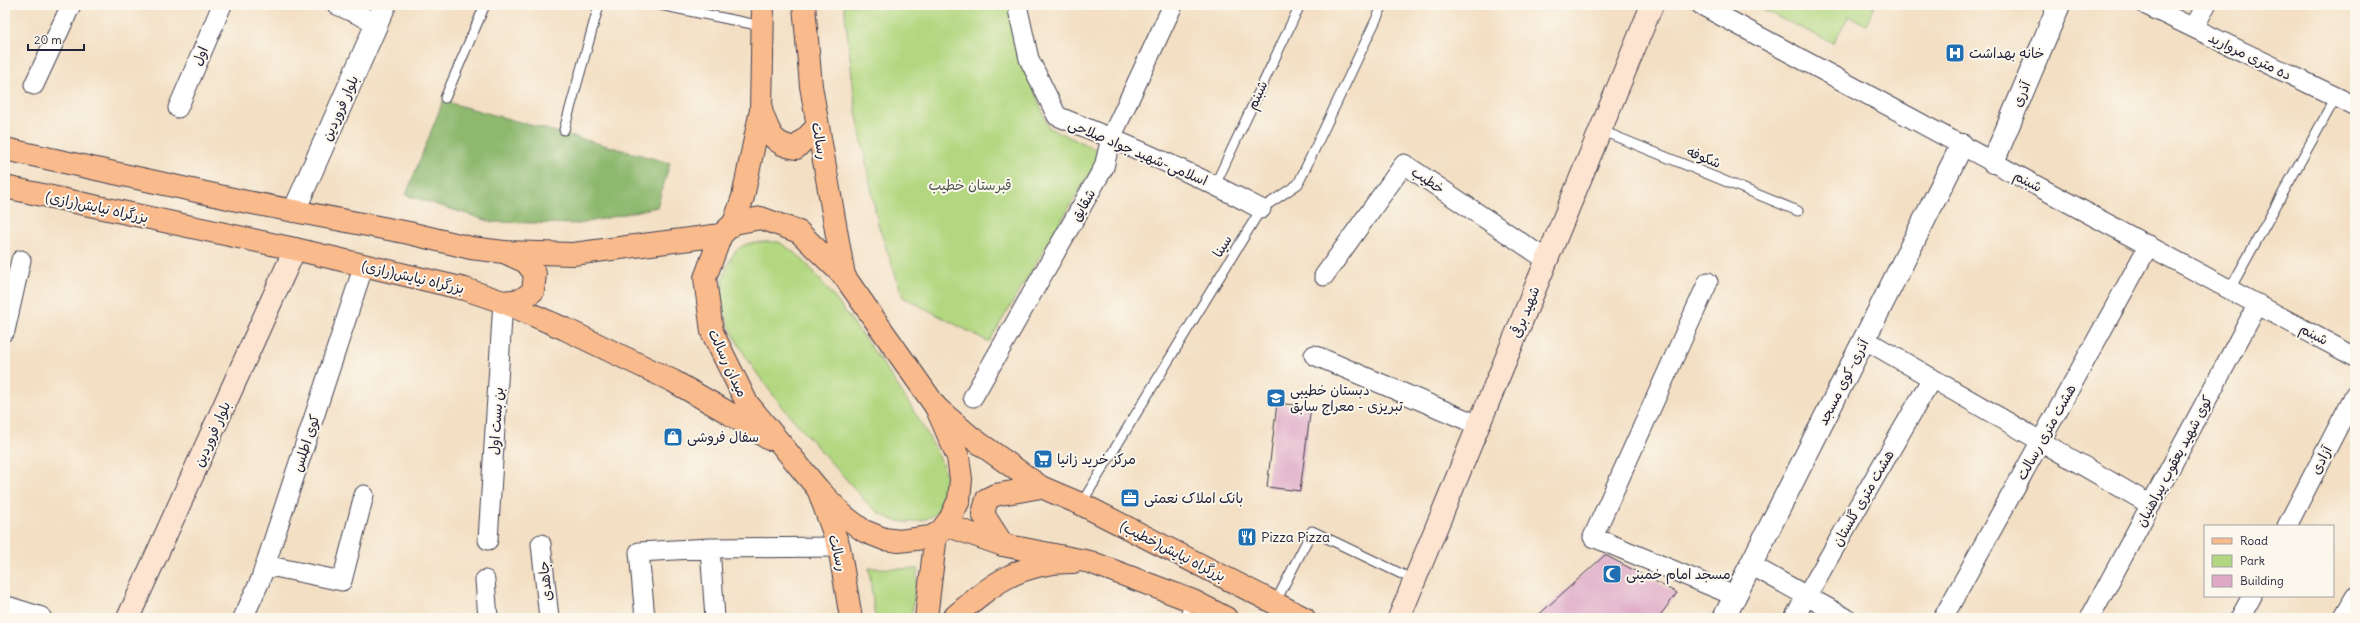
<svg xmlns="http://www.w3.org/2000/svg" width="2360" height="623" font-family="Delius,'Playpen Sans Arabic',sans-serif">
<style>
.green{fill:#b2d780;stroke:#6a7c5e}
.forest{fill:#8db86e;stroke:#586d54}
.building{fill:#dea8c6}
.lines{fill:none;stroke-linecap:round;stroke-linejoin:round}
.service-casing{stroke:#413e4f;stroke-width:11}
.minor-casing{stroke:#413e4f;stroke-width:21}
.tertiary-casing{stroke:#413e4f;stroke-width:24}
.secondary-casing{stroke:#413e4f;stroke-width:24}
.primary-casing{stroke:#413e4f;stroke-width:24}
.trunk-casing{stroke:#413e4f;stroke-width:24}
.service{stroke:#fff;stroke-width:9}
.minor{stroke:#fff;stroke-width:19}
.tertiary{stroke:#fff;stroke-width:22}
.secondary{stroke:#fde4d1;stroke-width:22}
.primary{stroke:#fabb8c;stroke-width:22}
.trunk{stroke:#fabb8c;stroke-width:22}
.labels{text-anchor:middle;stroke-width:4;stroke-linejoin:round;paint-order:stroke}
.poi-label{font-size:14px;fill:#22223b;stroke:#fbf7ec;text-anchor:start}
.street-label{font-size:14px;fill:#22223b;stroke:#fbf7ec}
.park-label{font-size:14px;fill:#4d5850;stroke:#fbf7ec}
</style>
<rect width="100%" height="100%" fill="#fbf7ec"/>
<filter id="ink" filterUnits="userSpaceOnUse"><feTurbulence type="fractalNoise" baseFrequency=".025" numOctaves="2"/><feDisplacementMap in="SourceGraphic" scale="8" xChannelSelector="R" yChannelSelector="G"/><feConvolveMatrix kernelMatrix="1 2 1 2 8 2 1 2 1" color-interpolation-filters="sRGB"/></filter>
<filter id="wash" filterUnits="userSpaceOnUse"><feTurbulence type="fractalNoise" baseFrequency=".012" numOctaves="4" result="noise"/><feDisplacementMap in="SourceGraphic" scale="16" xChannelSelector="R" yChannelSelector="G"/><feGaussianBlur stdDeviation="0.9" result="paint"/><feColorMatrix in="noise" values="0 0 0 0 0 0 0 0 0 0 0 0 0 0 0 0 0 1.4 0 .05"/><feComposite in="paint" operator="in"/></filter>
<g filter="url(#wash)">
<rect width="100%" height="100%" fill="#f3dfc3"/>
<path class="green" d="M844,5H1010L1023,62L1049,128L1102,152L989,342L903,297L878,224L856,111Z
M1752,5H1875L1866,25L1849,16L1833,43Z
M779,242C787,248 796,253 803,260C832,290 953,452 948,489C947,505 934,519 918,521C896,525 883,517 867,503C825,453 734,365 722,303C720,291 723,278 727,267C729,262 733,253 738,249C748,240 767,242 779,242Z
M869,568L918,569L911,618H875Z"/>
<path class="forest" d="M443,101L670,163L657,207L579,224L492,222L406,195Z"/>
<g id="blocks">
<path class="building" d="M1277,403L1311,407L1300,491L1267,487Z
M1605,555L1677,593L1658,618H1535Z"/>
</g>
</g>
<g filter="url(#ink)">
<use href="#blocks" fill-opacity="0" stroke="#413e4f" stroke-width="1"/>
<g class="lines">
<defs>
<path id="service" d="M660,5L762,26
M445,98L485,5
M564,130L599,5
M1600,130L1798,211
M1215,185L1300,5
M2230,289L2336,97
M1081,504L1261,209L1298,184L1383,5
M1275,603L1312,531L1414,580
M1183,618L1193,601"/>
<path id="minor" d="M337,5L377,23
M1017,5L1029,59L1057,116C1127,144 1195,174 1261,209
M1701,5L2355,357
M2146,5L2355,106
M2194,28L2206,5
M34,85L71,5
M178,108L222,5
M1324,276L1404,164L1547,260
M1708,282L1593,537L1735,596
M5,331L21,260
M1864,339L2151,505
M1314,355L1478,425
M973,397L1104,167L1111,138L1173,5
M2287,526L2355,394
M488,540L503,302
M541,544L549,618
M265,565L342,581L364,495
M1751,565L1846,618
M485,580L488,618
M243,618L260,581L364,265
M645,618L639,552L710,548
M715,618L710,548L839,547
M1794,618L1932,378
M1943,618L2149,245
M2090,618L2258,304
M2240,618L2252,596
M2343,618L2355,597"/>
<path id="tertiary" d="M1993,162L2059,5
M294,211L385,5
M5,607L40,618
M1724,618L1962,145"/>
<path id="secondary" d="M128,618L295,249
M1399,618L1652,5"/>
<path id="primary" d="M804,5L811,86L844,276
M761,110C769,132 771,144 796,148L818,126
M734,223L743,197L761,110L763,5
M503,302L521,300L533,291L535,274L526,262L504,252
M936,407L972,438L1041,487
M818,489L839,547L851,618
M946,525L1003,545
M1003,545L983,514L987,499L995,495L1041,487
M926,618L936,534
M953,618C992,584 1019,562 1073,562"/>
<path id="trunk" d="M5,149L242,201L409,233L471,248L504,252L573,254L721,235
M5,187L295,249L465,289L503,302L565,329L673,381L727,412L769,439
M761,218L799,232L844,276L936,407L958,457L961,479L959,500L950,519L940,532L931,537L899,541L884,539L864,531L844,516L818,489L747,403L712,332L705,278L721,235L734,223Z
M1041,487L1081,504L1304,618
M1003,545L1090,562L1193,601L1226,618"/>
</defs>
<use href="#service" class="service-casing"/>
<use href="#minor" class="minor-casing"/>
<use href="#tertiary" class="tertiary-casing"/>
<use href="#secondary" class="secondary-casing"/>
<use href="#primary" class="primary-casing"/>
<use href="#trunk" class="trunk-casing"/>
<use href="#service" class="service"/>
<use href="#minor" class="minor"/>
<use href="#tertiary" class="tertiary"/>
<use href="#secondary" class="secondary"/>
<use href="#primary" class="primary"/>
<use href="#trunk" class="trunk"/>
</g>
</g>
<defs>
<symbol id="hospital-square" viewBox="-11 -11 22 22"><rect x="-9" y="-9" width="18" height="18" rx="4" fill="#1f6fb2" stroke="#fbf7ec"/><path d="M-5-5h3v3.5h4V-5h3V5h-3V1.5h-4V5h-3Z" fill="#fff"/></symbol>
<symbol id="school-square" viewBox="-11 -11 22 22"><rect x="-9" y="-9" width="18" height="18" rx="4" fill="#1f6fb2" stroke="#fbf7ec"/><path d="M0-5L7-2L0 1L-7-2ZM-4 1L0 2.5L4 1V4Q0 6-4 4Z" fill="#fff"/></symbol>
<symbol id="shop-square" viewBox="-11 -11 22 22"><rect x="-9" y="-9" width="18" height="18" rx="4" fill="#1f6fb2" stroke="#fbf7ec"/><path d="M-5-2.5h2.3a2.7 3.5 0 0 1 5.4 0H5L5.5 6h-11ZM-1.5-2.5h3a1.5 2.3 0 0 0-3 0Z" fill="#fff"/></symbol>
<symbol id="supermarket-square" viewBox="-11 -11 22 22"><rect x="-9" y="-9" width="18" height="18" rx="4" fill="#1f6fb2" stroke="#fbf7ec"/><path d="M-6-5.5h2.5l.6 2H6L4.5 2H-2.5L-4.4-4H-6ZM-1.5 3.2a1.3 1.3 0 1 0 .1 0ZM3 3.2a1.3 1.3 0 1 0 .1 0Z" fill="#fff"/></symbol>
<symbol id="office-square" viewBox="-11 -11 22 22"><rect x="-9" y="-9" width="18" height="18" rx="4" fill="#1f6fb2" stroke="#fbf7ec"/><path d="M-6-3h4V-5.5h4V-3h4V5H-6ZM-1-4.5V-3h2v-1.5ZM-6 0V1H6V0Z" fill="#fff"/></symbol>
<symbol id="restaurant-square" viewBox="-11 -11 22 22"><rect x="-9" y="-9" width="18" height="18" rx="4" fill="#1f6fb2" stroke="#fbf7ec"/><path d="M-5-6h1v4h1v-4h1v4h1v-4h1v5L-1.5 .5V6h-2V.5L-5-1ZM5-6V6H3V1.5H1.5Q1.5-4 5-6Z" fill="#fff"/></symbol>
<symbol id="mosque-square" viewBox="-11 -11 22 22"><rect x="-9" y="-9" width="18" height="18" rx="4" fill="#1f6fb2" stroke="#fbf7ec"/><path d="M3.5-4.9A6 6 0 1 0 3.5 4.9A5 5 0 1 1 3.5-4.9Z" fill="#fff"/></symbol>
</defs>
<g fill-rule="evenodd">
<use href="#hospital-square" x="1944" y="42" width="22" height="22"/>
<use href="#school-square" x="1265" y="387" width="22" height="22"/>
<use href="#shop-square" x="662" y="426" width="22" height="22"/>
<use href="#supermarket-square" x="1032" y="448" width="22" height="22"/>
<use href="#office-square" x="1119" y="487" width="22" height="22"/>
<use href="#restaurant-square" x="1236" y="526" width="22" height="22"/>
<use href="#mosque-square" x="1601" y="563" width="22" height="22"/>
</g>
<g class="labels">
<g class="poi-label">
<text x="1969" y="58">خانه بهداشت</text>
<text x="1290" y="395">دبستان خطیبی<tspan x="1290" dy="16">تبریزی - معراج سابق</tspan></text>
<text x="687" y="442">سفال فروشی</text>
<text x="1057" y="464">مرکز خرید زانیا</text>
<text x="1144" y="503">بانک املاک نعمتی</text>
<text x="1261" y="542">Pizza Pizza</text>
<text x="1626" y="579">مسجد امام خمینی</text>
</g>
<g class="street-label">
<text transform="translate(200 56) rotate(-67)" y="5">اول</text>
<text transform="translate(2250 56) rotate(26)" y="5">ده متری مروارید</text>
<text transform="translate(2021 94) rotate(-67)" y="5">آذری</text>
<text transform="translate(1257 95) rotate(-65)" y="5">شبنم</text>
<text transform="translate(340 108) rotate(-66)" y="5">بلوار فروردین</text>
<text transform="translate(820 141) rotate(80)" y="5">رسالت</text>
<text transform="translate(1138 152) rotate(23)" y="5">اسلامی-شهید جواد صلاحی</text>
<text transform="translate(1704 157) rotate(22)" y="5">شکوفه</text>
<text transform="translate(1428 180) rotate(34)" y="5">خطیب</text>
<text transform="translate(2028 181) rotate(28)" y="5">شبنم</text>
<text transform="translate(1083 205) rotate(-60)" y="5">شقایق</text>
<text transform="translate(97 207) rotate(12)" y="5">بزرگراه نیایش(رازی)</text>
<text transform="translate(1222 246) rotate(-59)" y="5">سینا</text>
<text transform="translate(413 277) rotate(13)" y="5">بزرگراه نیایش(رازی)</text>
<text transform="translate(1525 312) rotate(-68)" y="5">شهید برقی</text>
<text transform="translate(2314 334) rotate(28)" y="5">شبنم</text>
<text transform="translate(728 363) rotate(65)" y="5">میدان رسالت</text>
<text transform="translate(1843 382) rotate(-63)" y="5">آذری-کوی مسجد</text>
<text transform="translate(496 421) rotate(-86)" y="5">بن بست اول</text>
<text transform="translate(2046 432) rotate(-61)" y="5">هشت متری رسالت</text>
<text transform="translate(212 434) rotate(-66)" y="5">بلوار فروردین</text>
<text transform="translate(306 443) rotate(-72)" y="5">کوی اطلس</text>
<text transform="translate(2321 460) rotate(-63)" y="5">آزادی</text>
<text transform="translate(2174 461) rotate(-62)" y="5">کوی شهید یعقوب پیراهنیان</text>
<text transform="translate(1863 498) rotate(-60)" y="5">هشت متری گلستان</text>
<text transform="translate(1173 551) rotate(27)" y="5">بزرگراه نیایش(خطیب)</text>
<text transform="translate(838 553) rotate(76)" y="5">رسالت</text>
<text transform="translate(545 581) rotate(-96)" y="5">جاهدی</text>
</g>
<g class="park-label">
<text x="970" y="190">قبرستان خطیب</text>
</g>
</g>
<rect width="2360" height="623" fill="none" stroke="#fbf7ec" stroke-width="20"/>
<rect x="2204" y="525" width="130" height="72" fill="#fbf7ec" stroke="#a4a2a5"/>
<rect x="2212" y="538" width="20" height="6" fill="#fabb8c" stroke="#a4a2a5"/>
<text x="2240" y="545" font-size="12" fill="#22223b">Road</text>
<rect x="2212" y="555" width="20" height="12" fill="#b2d780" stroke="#a4a2a5"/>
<text x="2240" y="565" font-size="12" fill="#22223b">Park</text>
<rect x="2212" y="575" width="20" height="12" fill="#dea8c6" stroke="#a4a2a5"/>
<text x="2240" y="585" font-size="12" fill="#22223b">Building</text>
<path d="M28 44v6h56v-6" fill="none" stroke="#22223b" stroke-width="2"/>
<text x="34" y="44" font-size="12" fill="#22223b" stroke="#fbf7ec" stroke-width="3" paint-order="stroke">20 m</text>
</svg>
